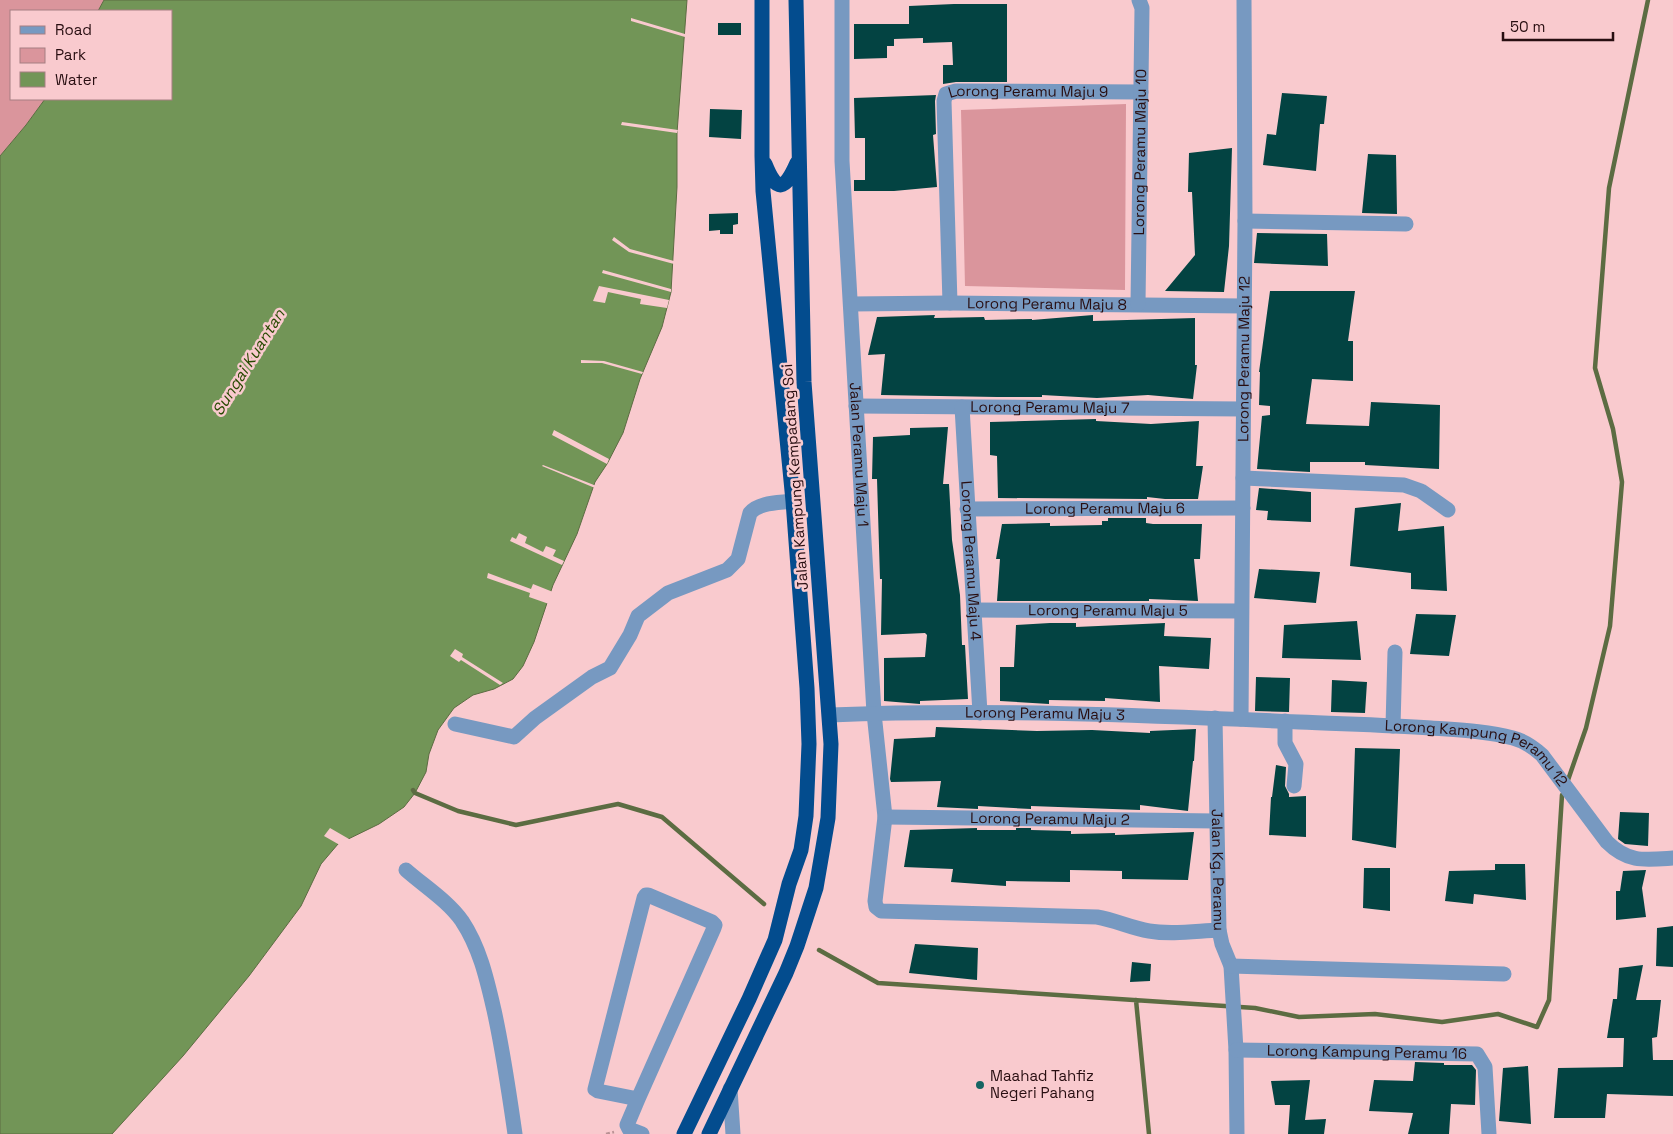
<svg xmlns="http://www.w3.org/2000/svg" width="1673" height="1134" font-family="'Space Grotesk',sans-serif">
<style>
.green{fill:#da959c}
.water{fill:#729557;stroke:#5c6c42}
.pier{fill:#f9cace}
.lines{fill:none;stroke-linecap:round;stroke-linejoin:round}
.stream{stroke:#5c6c42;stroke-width:4.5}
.building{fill:#034342}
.path{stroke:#b99194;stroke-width:2.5;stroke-dasharray:4 2.5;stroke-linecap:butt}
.minor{stroke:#7799c1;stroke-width:15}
.highway{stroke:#034c8e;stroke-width:15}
.poi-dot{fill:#166563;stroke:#f9cace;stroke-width:2}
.labels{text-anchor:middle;stroke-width:5;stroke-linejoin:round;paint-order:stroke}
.street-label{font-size:15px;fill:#280e11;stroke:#f9cace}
.poi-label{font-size:15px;fill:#280e11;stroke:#f9cace;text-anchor:start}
.water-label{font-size:16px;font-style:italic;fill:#284a02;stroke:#f9cace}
</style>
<rect width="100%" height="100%" fill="#f9cace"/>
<path class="green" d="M0,0H104L98,11H11V99H45L26,125L0,156Z
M1126,104L1125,290L965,286L961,110Z"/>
<path class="water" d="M104,0H687L677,133V187L671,292L662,327L640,379L623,433L607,464L595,482L577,534L553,585L534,642L523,666L513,679L494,689L473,695L454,708L438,730L429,754L426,772L415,793L404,807L379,824L338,844L321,864L301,906L249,976L183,1056L112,1134H0V156L26,125L45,99H171V11H98Z"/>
<path class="pier" d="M631,18L685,34V37L631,21Z
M622,122L678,130L677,133L621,125Z
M614,237L630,249L674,261V264L629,252L612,240Z
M603,270L671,289V292L602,273Z
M599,286L669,300L667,308L640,304L641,299L608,292L605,303L593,301Z
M581,360L604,361L643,372L642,374L602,363H581Z
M554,430L609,459L607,464L552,435Z
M543,465L594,485L596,486L595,488L542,466Z
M519,533L527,537L525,543L543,552L546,546L556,550L553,556L564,561L562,565L510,541L512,537L516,539Z
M488,573L531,589L533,584L553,592L549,604L529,597L530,593L487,578Z
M455,649L463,654L462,657L503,683L500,685L461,660L459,662L450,656Z
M330,828L349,839L351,840L340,846L338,844L324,836Z"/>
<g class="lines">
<path class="stream" d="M1568,780L1586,728L1610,626L1622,482L1613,429L1595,368L1609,188L1648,0
M413,790L415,793L458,811L516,825L618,804L662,817L764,904
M819,950L878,983L1255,1008L1299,1017L1375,1014L1442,1022L1498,1014L1537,1027L1549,1000L1562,795
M1136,1000L1149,1134"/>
</g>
<path class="building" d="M954,4H1007V82H956L943,84V65H953L952,42L923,43V38L894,39V46H887V58L854,59V24H909V6Z
M718,23H741V35H718Z
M1282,93L1327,96L1324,124H1320L1316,171L1263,165L1267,134L1276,135Z
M936,95L935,101L936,134L933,135L937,187L894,191H854V180H865V138H855L854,98Z
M710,109L742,110L741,139L709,137Z
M1232,148L1229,246L1224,292L1165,291L1195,255L1192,192H1188L1189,153Z
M1368,154L1396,155L1397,214L1362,213Z
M738,213V224L733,225V234H720V230L709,231V214Z
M1257,233L1327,234L1328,266L1254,263Z
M1270,291H1355L1348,341H1353V381L1312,379L1306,424L1369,426L1371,402L1440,405L1439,469L1365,465V462H1310V472L1257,469L1262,416L1270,415V406L1259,405L1260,372H1259Z
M935,315L934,318L984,317L985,320L1032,319V320L1093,315V321L1195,318V365H1197L1193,399L1148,395L1097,398L1042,395V397H997L881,395L885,354L868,355L877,317Z
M1096,419V421L1151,424L1199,421L1196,466H1203L1198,499H1165L1147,497V499L998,498L997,456L990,455V422Z
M948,427L943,484H949L952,540L960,595L962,645H965L968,699L920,701V704L884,701V658L925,657L927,635L925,633L881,635L882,579H880L877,479H872L873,437L910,435V428Z
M1259,488L1311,492V522L1267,520L1268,511L1256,510Z
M1401,503L1398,531L1444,526L1447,591L1411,589V573L1350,566L1355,508Z
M1108,518H1146V523L1153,524H1202L1200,559H1194L1198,601L1149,599V601H997L1000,559H996L1002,524L1050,523V526L1102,525V521H1108Z
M1259,569L1320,572L1316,603L1254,598Z
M1416,614L1456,615L1449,656L1410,654Z
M1357,621L1361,660L1282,658L1284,625Z
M1050,623H1076V627L1165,623L1164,636L1211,638L1209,669L1159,666L1160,702L1105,698V701L1049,700V704L1000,701V667H1014L1016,625Z
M1256,677L1290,678L1289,712L1255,711Z
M1332,680L1367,682L1365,713L1331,712Z
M936,727L1037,731L1092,730L1150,733V731L1196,729L1194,761H1193L1188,811L1140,805V810L1031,806V809L978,806V809L937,807L941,781L891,782L890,779L894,739L935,737Z
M1355,748L1400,749L1396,848L1352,840Z
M1276,765L1286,767L1285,786L1289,794V797L1306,796V837L1269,835L1271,797H1272Z
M1620,812L1649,813L1648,846L1625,844L1618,839Z
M977,828V830H1016V828H1031V830L1071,831V834L1115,833V835L1194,832L1188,880L1122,879V871L1070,870V882L1006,881V886L951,882L953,869L904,867L910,830Z
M1495,864H1525L1526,900L1474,894L1473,904L1445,901L1449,871L1495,870Z
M1364,868H1390V911L1363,908Z
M1646,870L1642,888L1646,917L1616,920V891H1620L1623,871Z
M1673,926V967L1656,966L1657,928Z
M915,944L978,948L977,980L909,973Z
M1132,962L1151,964L1150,981L1130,982Z
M1643,965L1636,1000H1661L1657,1037L1652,1038L1653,1060H1673V1096L1607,1094L1605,1118H1554L1558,1068L1623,1067L1624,1038H1607L1613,999H1617L1619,968Z
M1415,1062L1444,1063V1065H1472L1476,1070L1475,1105L1451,1104L1449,1134H1408L1413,1113L1369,1111L1374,1080L1413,1081Z
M1528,1066L1531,1124L1499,1121L1503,1068Z
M1310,1080L1305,1120L1326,1119L1324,1134H1288L1290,1105H1275L1271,1081Z"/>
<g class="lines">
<path class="path" d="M606,1134L614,1132"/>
<g class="minor">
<path id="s1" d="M842,0V161L874,713L885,817L875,901L876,907L881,911L1097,917C1115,920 1131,928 1149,931C1172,935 1196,931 1219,930"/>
<path d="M1245,221L1406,224"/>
<path id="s2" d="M950,303L944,101L946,94L956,91L1141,92"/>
<path id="s3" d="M851,304L950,303L1244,306"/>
<path id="s4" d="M1138,304L1142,8L1139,0"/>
<path id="s5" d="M856,406L1243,409"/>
<path id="s6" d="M962,407L980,713"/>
<path d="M1243,478L1404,485L1421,491L1448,510"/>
<path id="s7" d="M967,509L1243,508"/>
<path id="s8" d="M974,610L1241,611"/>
<path id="s9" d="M830,715C986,709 1143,715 1299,722C1343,724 1387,725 1431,728C1458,730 1486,731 1513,738C1525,741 1533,747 1542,755L1607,842C1628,863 1645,860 1673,858"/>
<path id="s10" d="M1215,718L1219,930L1222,944L1231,966L1236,1050L1237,1134"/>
<path id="s11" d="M1241,719L1245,221L1244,0"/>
<path d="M1285,721V743L1296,764L1294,786"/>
<path d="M455,724L514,737L535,718L592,677L610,668L630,635L638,616L668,593L727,570L738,559L750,513C759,502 779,503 793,501"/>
<path d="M1393,726L1395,652"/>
<path id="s12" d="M885,817L1216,821"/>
<path d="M406,870C424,886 448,901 462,921C480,948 487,980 494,1010C503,1051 509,1092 515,1134"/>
<path d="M1231,966L1504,974"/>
<path id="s13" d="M1236,1050L1477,1054L1485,1067L1489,1134"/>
<path d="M730,1089L733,1134"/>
<path d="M638,1099L598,1091L595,1089L644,898L646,895H648L712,922L715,925L714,928L638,1099L627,1125L629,1129L642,1134"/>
</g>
<path class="highway" d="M765,164C777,194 785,190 797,163
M684,1134L749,999L775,940L789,884L801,850L806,816L809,744L807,688L793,501L763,191L762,156V0
M709,1134L786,973L797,946L816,888L828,818L831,744L804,382L796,0"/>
</g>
<circle class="poi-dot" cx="980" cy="1085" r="5"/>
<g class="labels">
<g class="street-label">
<text dy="5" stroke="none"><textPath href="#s2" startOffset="292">Lorong Peramu Maju 9</textPath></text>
<text dy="5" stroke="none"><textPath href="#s4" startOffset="152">Lorong Peramu Maju 10</textPath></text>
<text dy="5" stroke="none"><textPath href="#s3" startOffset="196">Lorong Peramu Maju 8</textPath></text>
<text dy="5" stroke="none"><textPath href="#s11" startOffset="360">Lorong Peramu Maju 12</textPath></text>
<text dy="5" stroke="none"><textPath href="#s5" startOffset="194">Lorong Peramu Maju 7</textPath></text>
<text dy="5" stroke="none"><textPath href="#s1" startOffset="455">Jalan Peramu Maju 1</textPath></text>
<text transform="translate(795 477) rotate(-94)" y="5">Jalan Kampung Kempadang Soi</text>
<text dy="5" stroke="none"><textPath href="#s7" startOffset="138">Lorong Peramu Maju 6</textPath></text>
<text dy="5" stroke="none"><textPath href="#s6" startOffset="154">Lorong Peramu Maju 4</textPath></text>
<text dy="5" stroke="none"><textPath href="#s8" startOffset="134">Lorong Peramu Maju 5</textPath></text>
<text dy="5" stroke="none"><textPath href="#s9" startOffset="215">Lorong Peramu Maju 3</textPath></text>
<text dy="5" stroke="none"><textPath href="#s9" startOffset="655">Lorong Kampung Peramu 12</textPath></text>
<text dy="5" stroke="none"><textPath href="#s12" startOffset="165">Lorong Peramu Maju 2</textPath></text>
<text dy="5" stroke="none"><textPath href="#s10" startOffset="152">Jalan Kg. Peramu</textPath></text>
<text dy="5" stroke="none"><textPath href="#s13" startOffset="131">Lorong Kampung Peramu 16</textPath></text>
</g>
<g class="poi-label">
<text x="990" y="1081">Maahad Tahfiz<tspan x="990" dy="17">Negeri Pahang</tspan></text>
</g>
<g class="water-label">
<text transform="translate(248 362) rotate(-58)" y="6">Sungai Kuantan</text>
</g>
</g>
<rect x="10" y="10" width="162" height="90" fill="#f9cace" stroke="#a57f82"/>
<rect x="20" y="26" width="25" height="8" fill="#7799c1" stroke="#a57f82"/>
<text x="55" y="35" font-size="15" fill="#280e11">Road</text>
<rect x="20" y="48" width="25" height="15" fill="#da959c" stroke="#a57f82"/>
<text x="55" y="60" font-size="15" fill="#280e11">Park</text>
<rect x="20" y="72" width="25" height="15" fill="#729557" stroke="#a57f82"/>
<text x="55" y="85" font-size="15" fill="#280e11">Water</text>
<path d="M1503 32v8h110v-8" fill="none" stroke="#280e11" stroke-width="2.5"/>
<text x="1510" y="32" font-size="15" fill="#280e11" stroke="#f9cace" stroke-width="4" paint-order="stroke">50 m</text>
</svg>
